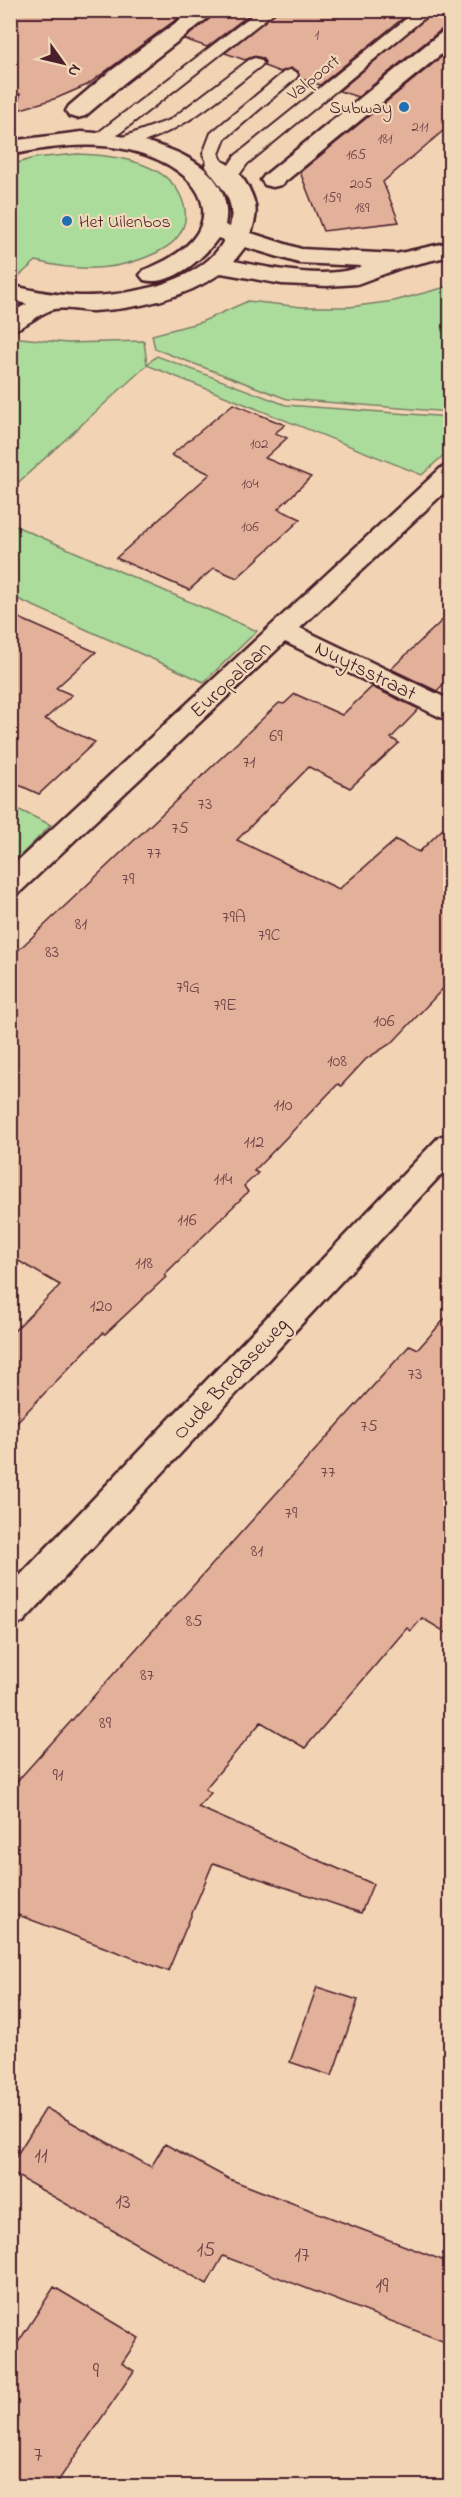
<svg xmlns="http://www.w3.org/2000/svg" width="461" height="2497" font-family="'Indie Flower',sans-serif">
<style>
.green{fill:#abdc9c;stroke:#7a7e64;stroke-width:1.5}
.building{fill:#e3b09a;stroke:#4a1f2b;stroke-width:1.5}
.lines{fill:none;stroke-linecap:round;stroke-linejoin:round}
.service-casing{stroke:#4a1f2b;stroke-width:4}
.pedestrian-casing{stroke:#4a1f2b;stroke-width:5}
.minor-casing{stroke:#4a1f2b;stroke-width:5}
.tertiary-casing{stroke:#4a1f2b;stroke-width:5}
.service{fill:#f0d8b8;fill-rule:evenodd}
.pedestrian{fill:#f0d8b8;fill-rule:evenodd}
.minor{fill:#f0d8b8;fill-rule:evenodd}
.tertiary{fill:#f0d8b8;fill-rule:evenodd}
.poi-dot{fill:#1f6fb2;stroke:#f0d8b8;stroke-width:2}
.labels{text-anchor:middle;stroke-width:4.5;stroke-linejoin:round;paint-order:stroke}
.far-number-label{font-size:15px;fill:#704347}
.far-street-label{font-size:18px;fill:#4a1f2b;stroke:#f0d8b8}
.far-poi-label{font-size:18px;fill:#4a1f2b;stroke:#f0d8b8;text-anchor:end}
.number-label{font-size:18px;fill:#704347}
.street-label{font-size:21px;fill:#4a1f2b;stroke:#f0d8b8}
.near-number-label{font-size:21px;fill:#704347}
</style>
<rect width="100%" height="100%" fill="#f2d4b5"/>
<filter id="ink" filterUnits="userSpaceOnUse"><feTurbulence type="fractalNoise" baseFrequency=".0167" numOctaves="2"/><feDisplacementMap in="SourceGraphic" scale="12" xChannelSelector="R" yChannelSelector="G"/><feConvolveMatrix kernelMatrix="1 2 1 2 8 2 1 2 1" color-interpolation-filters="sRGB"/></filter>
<g filter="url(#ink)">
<path class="green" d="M77,154C112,155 170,161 183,202C188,216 185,229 175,240C170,246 163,249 156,253C118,271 77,272 36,261L19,276L11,273V165L34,158Z
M450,286V412L287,399L155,349L152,335L201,322L248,301L302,307H349L394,301Z
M11,337L67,343L144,341L147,364L157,356L286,405L450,417V449L422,475L147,365L11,489Z
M11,524L257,631L204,682L11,596Z
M11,806L51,825L11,865Z"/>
<path class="building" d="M10,10H189L87,85L57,98L18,110L20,94L10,96Z
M220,10H255L207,47L184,39Z
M279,10H413L320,85L299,78L298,71L291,68L280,72L264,66L265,62L262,58L254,56L245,60L225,53Z
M436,10H450V28L441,30L358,97L339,91Z
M450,50V125L383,182L399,222L323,231L300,172Z
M233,404L285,425L275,433L287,438L265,458L311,477L278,509L301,519L237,578L214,568L189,590L116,558L210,474L171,455Z
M450,613V677L437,691L391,669Z
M10,614L96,652L56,688L72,695L45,719L95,742L39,794L10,781Z
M372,687L419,709L391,738L399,743L350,788L309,767L237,840L339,889L396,840L419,852L450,822V981L393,1042L366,1059L341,1086L338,1084L254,1171L258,1173L244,1186L248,1192L164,1275L166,1277L105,1334L103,1333L10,1429V1335L60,1285L10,1256V958L279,703L284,704L295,694L342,715Z
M450,1313V1635L422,1618L411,1631L407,1628L305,1748L261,1722L205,1789L211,1793L198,1807L373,1884L361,1913L213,1863L168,1971L10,1912V1789L410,1345L418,1349Z
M317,1987L358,2000L332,2076L290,2062Z
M46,2108L151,2167L165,2144L229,2179L450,2263V2344L223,2256L207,2284L10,2172V2166Z
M54,2287L139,2338L122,2363L134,2371L54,2487H10V2355Z"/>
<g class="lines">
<defs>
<path id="service" d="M259,10H277L107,143H95L93,139L95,135Z
M417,10H434L247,164L234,182H222L220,178L235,156Z
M255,58L261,60L263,63L261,66C215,101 183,133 126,147L118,142L120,138L170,120L249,60Z
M290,70L296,72L298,75L296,78L225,139L219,154L224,165L216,170L210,169L203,154L211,133L284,72Z"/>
<path id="pedestrian" d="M193,10H218L124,83L85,116L77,118L69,116L66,111L69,106L108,73Z
M450,30V47L281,185L273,187L265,185L261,180L265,175L442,32Z"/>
<path id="minor" d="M450,465V487L300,628L450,700V720L440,717L285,642L20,892L10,895V868L441,468Z
M450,1133V1165L23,1622L10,1626V1586L439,1137Z"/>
<path id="tertiary" d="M81,132C132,134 239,154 225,225L230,227C237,198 219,186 205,165L208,160C230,155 251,185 255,205C257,215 254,224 251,233L301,249L396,254L450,242V256L403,267L357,284L327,286L282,284L221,273C185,298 136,309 93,311C81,311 62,306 51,310C37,315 26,327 10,331V313L27,304L10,300V285C33,291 55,295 79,296C123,297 202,284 224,240L218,238C203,259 171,287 144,280L140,275L144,270C236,236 213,170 129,150C90,141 49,147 10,155V141ZM245,247L299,263L362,266C327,281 270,268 234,261Z"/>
</defs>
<use href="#service" class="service-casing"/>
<use href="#pedestrian" class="pedestrian-casing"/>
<use href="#minor" class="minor-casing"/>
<use href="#tertiary" class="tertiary-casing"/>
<use href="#service" class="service"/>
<use href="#pedestrian" class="pedestrian"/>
<use href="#minor" class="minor"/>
<use href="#tertiary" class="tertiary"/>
</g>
</g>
<g class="poi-dot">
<circle cx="404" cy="107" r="6"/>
<circle cx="67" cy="221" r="6"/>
</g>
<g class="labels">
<g class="far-number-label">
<text x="317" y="39">1</text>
<text x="420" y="131">211</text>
<text x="385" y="143">181</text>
<text x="356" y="159">165</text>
<text x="361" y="188">205</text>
<text x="332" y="202">159</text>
<text x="362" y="212">189</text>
<text x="259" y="448">102</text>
<text x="250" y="488">104</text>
<text x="250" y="531">106</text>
</g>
<g class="far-street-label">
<text transform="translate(313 77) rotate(-39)" y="6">Valpoort</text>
</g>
<g class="far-poi-label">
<text x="392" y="113">Subway</text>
<text x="79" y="227" text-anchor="start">Het Uilenbos</text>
</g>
<g class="number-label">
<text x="276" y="741">69</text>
<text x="249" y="767">71</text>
<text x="205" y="809">73</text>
<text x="180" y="833">75</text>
<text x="154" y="858">77</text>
<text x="128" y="884">79</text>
<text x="234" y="922">79A</text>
<text x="81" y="929">81</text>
<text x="269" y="940">79C</text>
<text x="52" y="957">83</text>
<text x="188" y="992">79G</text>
<text x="225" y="1010">79E</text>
<text x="384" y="1026">106</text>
<text x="337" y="1066">108</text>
<text x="283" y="1110">110</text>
<text x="254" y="1147">112</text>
<text x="223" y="1184">114</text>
<text x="187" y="1225">116</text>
<text x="144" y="1268">118</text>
<text x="101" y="1311">120</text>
<text x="415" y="1379">73</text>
<text x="369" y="1431">75</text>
<text x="328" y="1477">77</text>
<text x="291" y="1518">79</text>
<text x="257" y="1556">81</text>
<text x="194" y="1626">85</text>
<text x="147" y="1680">87</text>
<text x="105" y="1728">89</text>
<text x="58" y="1780">91</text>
</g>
<g class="street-label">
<text transform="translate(366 670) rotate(26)" y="7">Nuytsstraat</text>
<text transform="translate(230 679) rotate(-43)" y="7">Europalaan</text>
<text transform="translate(230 1378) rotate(-47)" y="7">Oude Bredaseweg</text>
</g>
<g class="near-number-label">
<text x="41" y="2162">11</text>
<text x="123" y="2208">13</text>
<text x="206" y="2256">15</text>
<text x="302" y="2261">17</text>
<text x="382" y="2292">19</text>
<text x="96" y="2377">9</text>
<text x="38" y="2461">7</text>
</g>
</g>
<rect width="461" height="2497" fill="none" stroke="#f0d8b8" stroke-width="36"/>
<rect x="18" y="18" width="425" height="2461" fill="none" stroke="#4a1f2b" stroke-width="2" filter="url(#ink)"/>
<g transform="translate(63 63) rotate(124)" stroke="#f0d8b8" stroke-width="4.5" paint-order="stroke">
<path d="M0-4.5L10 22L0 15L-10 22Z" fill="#4a1f2b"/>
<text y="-9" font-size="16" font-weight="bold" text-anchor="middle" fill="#4a1f2b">N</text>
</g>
</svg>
